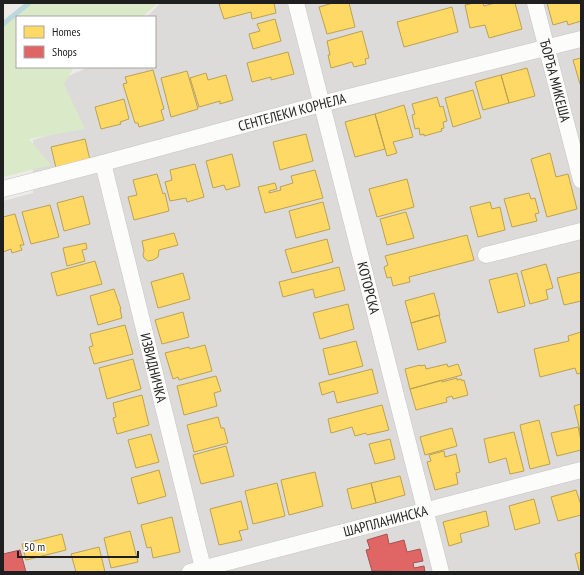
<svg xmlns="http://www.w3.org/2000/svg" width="584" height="575" font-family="'PT Sans Narrow',sans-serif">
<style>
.residential{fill:#dcdbd9}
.grass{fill:#dae9c7}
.homes{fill:#ffd966;stroke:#bca151}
.shops{fill:#e06666;stroke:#a65151}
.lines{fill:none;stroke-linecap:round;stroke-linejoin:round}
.stream{stroke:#bcd8df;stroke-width:5}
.street-casing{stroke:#c6c5c3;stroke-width:17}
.street{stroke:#fcfcfb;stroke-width:16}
.labels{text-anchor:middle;stroke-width:4;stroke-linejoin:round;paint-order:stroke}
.street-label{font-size:14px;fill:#1f1f1f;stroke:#fff}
</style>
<rect width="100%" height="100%" fill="#edebe7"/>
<path class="residential" d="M160,3H581V572H3V201L33,193V140L79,126L60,80L88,67H155V17H147Z"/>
<path class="grass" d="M32,3H158L142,17H17V67H74L64,84L85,129L29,139L51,165L3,177V26Z"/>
<path class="homes" d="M225,3H274L276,13L252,19L251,12L224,19L219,4Z
M333,3H349L355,27L327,34L319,7Z
M474,3H483L484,6L495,3H515L522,29L489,38L485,25L470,28L465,5Z
M547,3H581V21L568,25L567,21L553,25Z
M452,7L458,32L404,47L397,22Z
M275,19L281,41L253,49L249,34L260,31L257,24Z
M362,31L369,58L365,59L366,64L354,67L352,62L331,68L328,55H330L327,41Z
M288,52L294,74L271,80V77L252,82L247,63Z
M581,58V84H580L573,60Z
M527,68L535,96L509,103L501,75Z
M153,70L164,109L161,110L164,120L139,127L138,123H135L123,84L127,83L125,77Z
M187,71L198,109L171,117L161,78Z
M206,73L208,80L226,75L233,100L220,104V101L199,107L190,78Z
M501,75L509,103L483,110L475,82Z
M473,90L481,118L453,127L445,98Z
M437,97L440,107L443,106L447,121L443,122L444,128L441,129L442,131L424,136V134L420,135L419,128L415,129L412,115L415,114L412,104Z
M124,99L129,119L120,122L121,124L101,129L95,107Z
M404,105L413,137L393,142L397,153L387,156L375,114Z
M375,114L385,149L355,157L345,122Z
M306,134L313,161L280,170L273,142Z
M85,139L90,160L56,168L51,147Z
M550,153L556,177L568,174L577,209L547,217L531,159Z
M232,154L240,186L226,190L224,185L213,188L206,161Z
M195,164L204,197L187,202L186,198L170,201L165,182L172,180L170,170Z
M315,170L323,198L265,213L258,187L275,183L277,189L269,191V193L281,190L280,187L293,183L291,176Z
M157,174L163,194L165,193L169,211L134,220L128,197L137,195L133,180Z
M407,179L414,207L377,217L369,189Z
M529,193L531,199L535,198L539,213L535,214L537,221L512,227L504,199Z
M83,196L90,224L64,231L57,203Z
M323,202L330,229L296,238L289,211Z
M490,202L492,209L500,207L505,230L478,237L470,207Z
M50,205L59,237L31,244L22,212Z
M406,212L414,238L387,245L380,219Z
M15,214L24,245H20L22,250L12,253L11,249L3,252V217Z
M174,233L178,245L159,250L158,257L153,260L148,261L144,258L143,255L144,251L142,241Z
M467,235L474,260L409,277L410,282L393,286L391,277L387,278L384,267L388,265L385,256Z
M327,239L333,262L292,273L285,250Z
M86,243L87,249L82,250L85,261L67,266L63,248Z
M95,261L102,284L57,296L51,273Z
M546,264L553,288L546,290L548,299L530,304L521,271Z
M339,267L345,290L315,298L313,289L283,297L279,282Z
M581,272V301L564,305L557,278Z
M183,273L190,299L158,308L151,282Z
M517,273L525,306L498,313L489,280Z
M114,289L121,309H120L122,318L98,325L90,296Z
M434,293L440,315L411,323L405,301Z
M348,304L354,329L320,339L313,313Z
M183,312L189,337L162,344L155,320Z
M439,315L446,342L418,350L411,323Z
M125,325L133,354L94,364L89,347L93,346L90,334Z
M581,332V373L577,374L575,368L540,377L534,349L569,341L568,336Z
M356,341L363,366L329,375L323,349Z
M205,345L212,371L179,380L178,377L173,379L165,353L189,347L190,349Z
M133,359L141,389L107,399L99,368Z
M447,364L448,367L458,364L462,375L410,389L405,369L420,365V366L425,365L426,369Z
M372,369L378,393L337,403L334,391L322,395L319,383Z
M216,376L221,391L214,393L217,406L184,415L177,386Z
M457,378V380L461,379L462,381L464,380L468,395L453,399L452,396L446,398L447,402L416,410L410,389L442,380V382Z
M142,395L149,425L117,434L113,418L116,417L113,403Z
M581,404V435L574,406Z
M382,405L389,430L367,435L366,433L355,436L352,427L331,433L328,419Z
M218,417L221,428H224L228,443L194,452L187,425Z
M539,420L550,464L530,469L520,425Z
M578,427L581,440V450L557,456L551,433Z
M452,428L457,446L425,455L420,437Z
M514,432L524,471L510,474L506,458L489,463L484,439Z
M151,434L159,462L136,468L128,440Z
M390,439L395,459L375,464L369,444Z
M226,446L234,476L201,484L193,455Z
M444,451L445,457L456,454L460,472L456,473L458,484L435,490L427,462L431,461L429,455Z
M159,470L166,496L138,504L131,478Z
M315,472L323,506L289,515L281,480Z
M400,476L405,495L376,503L371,483Z
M277,483L285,516L253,524L245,491Z
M371,483L376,503L352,509L347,489Z
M576,490L581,505V515L558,521L551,497Z
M534,499L540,523L515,530L509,506Z
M241,501L248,529L239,531L242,540L219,545L210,509Z
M486,511L489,526L460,534L462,542L449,546L443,522Z
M172,517L180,552L153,558L151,547L147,548L141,525Z
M130,531L138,562L111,568L104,538Z
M62,534L66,550L26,560L22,544Z
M99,547L105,572H76L71,554Z
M581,552V570H579L575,554Z"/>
<path class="shops" d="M387,534L389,544L404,540L407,552L420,549L423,561L413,563L414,568L424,566L425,572L372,571L366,550L370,549L367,540Z
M20,550L26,572H3V554Z"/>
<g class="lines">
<path class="stream" d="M3,24L29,3"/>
<defs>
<g id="street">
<path id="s1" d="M296,3L441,572"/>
<path id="s2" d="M535,3L581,180"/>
<path id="s3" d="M103,163L204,572"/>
<path id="s4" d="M3,189L103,163L321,104L581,39"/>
<path d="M486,255L581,231"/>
<path id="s5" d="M190,572L581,470"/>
</g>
</defs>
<use href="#street" class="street-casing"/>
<use href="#street" class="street"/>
</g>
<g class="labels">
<g class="street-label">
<text dy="5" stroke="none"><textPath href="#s2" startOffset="80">ЂОРЂА МИКЕША</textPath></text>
<text dy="5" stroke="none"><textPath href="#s4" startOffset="299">СЕНТЕЛЕКИ КОРНЕЛА</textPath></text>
<text dy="5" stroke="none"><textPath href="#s1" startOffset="294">КОТОРСКА</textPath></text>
<text dy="5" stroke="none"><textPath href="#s3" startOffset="211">ИЗВИДНИЧКА</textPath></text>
<text dy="5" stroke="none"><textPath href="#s5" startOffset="202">ШАРПЛАНИНСКА</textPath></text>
</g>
</g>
<rect width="584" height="575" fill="none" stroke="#1f1f1f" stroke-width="8"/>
<rect x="16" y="16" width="140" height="52" fill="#ffffff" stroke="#a5a5a5"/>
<rect x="24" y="26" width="20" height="12" fill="#ffd966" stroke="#a5a5a5"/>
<text x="52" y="36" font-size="12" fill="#1f1f1f">Homes</text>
<rect x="24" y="46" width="20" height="12" fill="#e06666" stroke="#a5a5a5"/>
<text x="52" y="56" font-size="12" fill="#1f1f1f">Shops</text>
<path d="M18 551v6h120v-6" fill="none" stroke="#1f1f1f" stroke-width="2"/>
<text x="24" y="551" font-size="12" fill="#1f1f1f" stroke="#ffffff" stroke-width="3" paint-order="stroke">50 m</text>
</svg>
